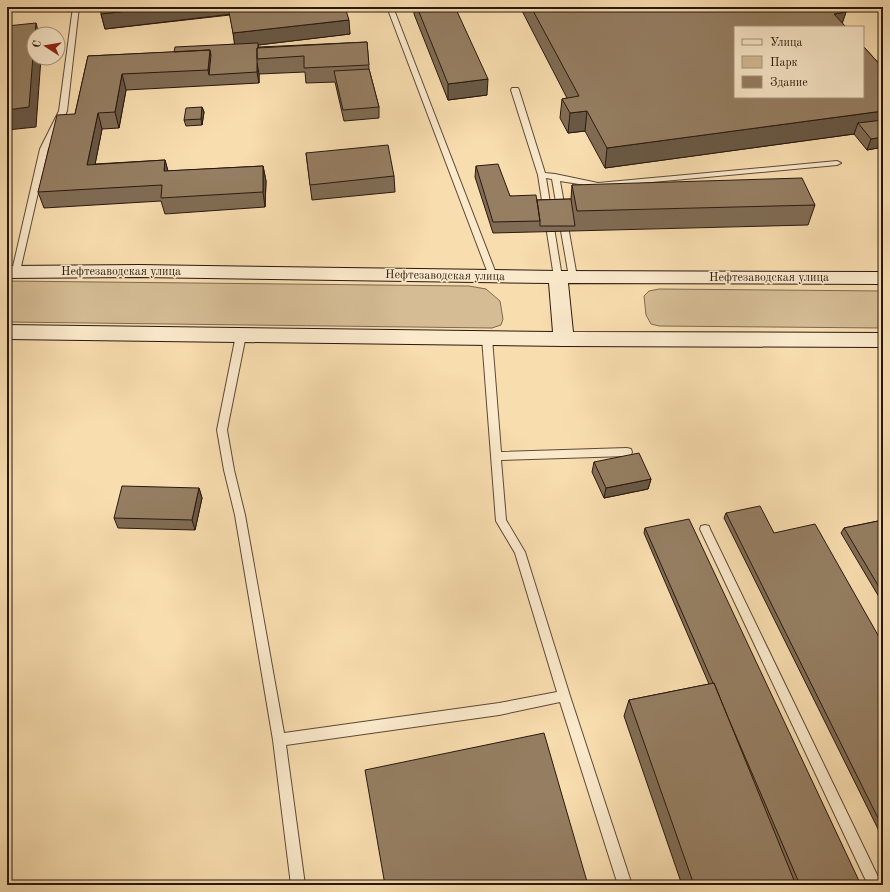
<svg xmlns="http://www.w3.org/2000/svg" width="890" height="892" font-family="'Old Standard TT',serif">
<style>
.green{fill:#d5bc94;stroke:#7f6a52}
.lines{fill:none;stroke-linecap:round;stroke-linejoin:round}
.lane-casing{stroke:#5d4937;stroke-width:2}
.secondary-casing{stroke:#29180f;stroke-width:2}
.lane{fill:#fae9cb;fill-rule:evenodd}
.secondary{fill:#fae9cb;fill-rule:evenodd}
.wall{fill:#806c54;stroke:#29180f}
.shaded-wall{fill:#685845;stroke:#29180f}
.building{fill:#957e62;stroke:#29180f}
.labels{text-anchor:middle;stroke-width:3;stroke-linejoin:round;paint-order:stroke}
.street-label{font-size:12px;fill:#29180f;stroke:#fae9cb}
</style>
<rect width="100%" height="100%" fill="#f8ddaf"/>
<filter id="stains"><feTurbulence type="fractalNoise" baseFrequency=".005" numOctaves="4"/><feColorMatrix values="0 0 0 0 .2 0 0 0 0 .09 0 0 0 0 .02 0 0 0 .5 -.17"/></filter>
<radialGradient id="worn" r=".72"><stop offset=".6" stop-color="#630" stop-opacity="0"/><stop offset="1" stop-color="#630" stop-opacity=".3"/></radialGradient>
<path class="green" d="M7,281L469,286L486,289L500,301L503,319L501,325L492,328L7,322Z
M659,289L883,291V328L659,326L651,324L646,315L644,296L649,291Z"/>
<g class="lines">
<defs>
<path id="lane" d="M73,7H79L67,111L48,149L20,271L16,274L12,271L40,149L59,111Z
M387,7H393L497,276L496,278L493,279L489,276Z
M512,88H518L519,90L545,173L555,174L598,183L837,161L841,163L837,165L598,187L560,181L577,277L573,280L569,277L552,179L546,178L562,277L558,280L554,277L538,175L511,90Z
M241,332L246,335L227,430L234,470L245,515L284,733L499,703L557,692L515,553L496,521L482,338L484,336H490L492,338L501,452L627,448L631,449L632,452L631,455L627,456L501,460L506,520L525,552L570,696L632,885H618L560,702L499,715L286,745L305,885H291L273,740L235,515L224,470L217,430L236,335Z
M705,525L709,526L710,529L882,885H868L700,529L701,526Z"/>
<path id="secondary" d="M139,265L558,271L883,272V284L568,283L573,332L883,333V347L564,346L7,339V325L553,332L549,283L139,277L7,278V266Z"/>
</defs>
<use href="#lane" class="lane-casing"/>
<use href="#secondary" class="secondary-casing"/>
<use href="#lane" class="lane"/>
<use href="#secondary" class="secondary"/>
</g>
<path class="wall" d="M345,7L350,34L258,45L259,47L367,42L369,69L379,107V118L344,121L335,82L306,83L305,72L259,74V83L126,90L119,128L102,129L95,164L165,160L168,171L263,166L266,181L265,207L165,214L161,201L44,208L38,192L75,114L88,56L174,52L235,44L230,15L105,29L101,14Z
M414,7H455L487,95L448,100L414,14Z
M520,7H841L846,12L842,23L883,68V147L867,150L854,134L605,168L585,131L568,133L560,118L562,99L567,98Z
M202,107L204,112L202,125L186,126L184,120Z
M306,153L394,176L395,192L312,200Z
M476,166L510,196L537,200L571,199L572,185L815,205L808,225L493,233L475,177Z
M594,462L651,479L648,489L604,498L592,472Z
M199,488L202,498L195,530L118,528L114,518Z
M726,513L774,533L883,644V839L724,518Z
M883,520V596L879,597L841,533L844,528Z
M645,528L861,885H682L624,716L629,700L709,684L644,533Z"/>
<path class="shaded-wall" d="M163,7H231L232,14L105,29L101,14Z
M846,12L841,27L834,14Z
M349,20L350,34L258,45L260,54L235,48L233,33Z
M36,23L39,34H35Z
M34,43V58H41L36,127L7,130V131V110Z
M210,50L213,65L209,75L208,70Z
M257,63L259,74V83L257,72Z
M122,74L126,90L119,128L115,112Z
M488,79L487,95L448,100V84Z
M202,107L204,112L202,125L201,119Z
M587,111L585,131L568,133L570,113Z
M883,111V130L858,123L854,134L605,168L607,148Z
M98,113L102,129L92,180L87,165Z
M883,137V147L867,150L871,139Z
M165,160L169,176L164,171Z
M263,166L266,181L265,207L263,192Z
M651,479L648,489L604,498L606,488Z
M199,488L202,498L195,530L192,520Z
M882,592H883V596L879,597Z"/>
<path class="building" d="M101,7H163L101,14Z
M228,7H345L349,20L233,33Z
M417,7H455L488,79L448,84Z
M531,7H841L846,12L834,14L846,27H735V97H863V46L883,68V111L607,148L587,111L570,113L562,99L579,96Z
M36,23L35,34H34V43L29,107L7,110V26Z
M367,42L369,65L304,68V56L257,59V48Z
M258,43V48H257V72L209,75L211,55L210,50L174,52L175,47Z
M210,50L208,70L122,74L115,112L98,113L87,165L165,160L164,171L263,166V192L161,198L162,185L38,192L57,115L75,114L88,56Z
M369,69L379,107L343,110L334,71Z
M202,107L201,119L184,120L186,108Z
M883,120V137L871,139L858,123Z
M388,145L394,176L310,185L306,153Z
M498,164L510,196L536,195L540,221L493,222L476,166Z
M802,178L815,205L577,211L572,185Z
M571,199L575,226H540V221L537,200Z
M639,453L651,479L606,488L594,462Z
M122,486L199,488L192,520L114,518Z
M760,506L774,533L815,524L883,644V828L726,513Z
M689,519L861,885H800L727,715L714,683H713L645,528Z
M883,520V592H882L844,528Z
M714,683L796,885H694L629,700Z
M544,733L588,885H385L365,770Z"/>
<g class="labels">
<g class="street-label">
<text x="121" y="275">Нефтезаводская улица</text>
<text transform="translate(445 275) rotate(1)" y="4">Нефтезаводская улица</text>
<text x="769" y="281">Нефтезаводская улица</text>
</g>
</g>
<rect width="890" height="892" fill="none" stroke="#f8ddaf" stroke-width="24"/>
<rect x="8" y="8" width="874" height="876" fill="none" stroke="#29180f" stroke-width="2"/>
<rect x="12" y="12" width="866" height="868" fill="none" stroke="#29180f"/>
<rect x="734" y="26" width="130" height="72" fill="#fae9cb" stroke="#a69580"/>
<rect x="742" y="39" width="20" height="6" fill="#fae9cb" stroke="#a69580"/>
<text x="770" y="46" font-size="12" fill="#29180f">Улица</text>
<rect x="742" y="56" width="20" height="12" fill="#d5bc94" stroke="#a69580"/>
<text x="770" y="66" font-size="12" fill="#29180f">Парк</text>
<rect x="742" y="76" width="20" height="12" fill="#957e62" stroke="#a69580"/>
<text x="770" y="86" font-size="12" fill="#29180f">Здание</text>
<g transform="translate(46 46) rotate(282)"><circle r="19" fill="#fae9cb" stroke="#a69580"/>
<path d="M0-3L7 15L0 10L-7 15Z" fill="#8f2418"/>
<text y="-6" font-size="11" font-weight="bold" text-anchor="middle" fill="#29180f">С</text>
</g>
<rect width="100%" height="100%" filter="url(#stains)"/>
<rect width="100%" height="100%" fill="url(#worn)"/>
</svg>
